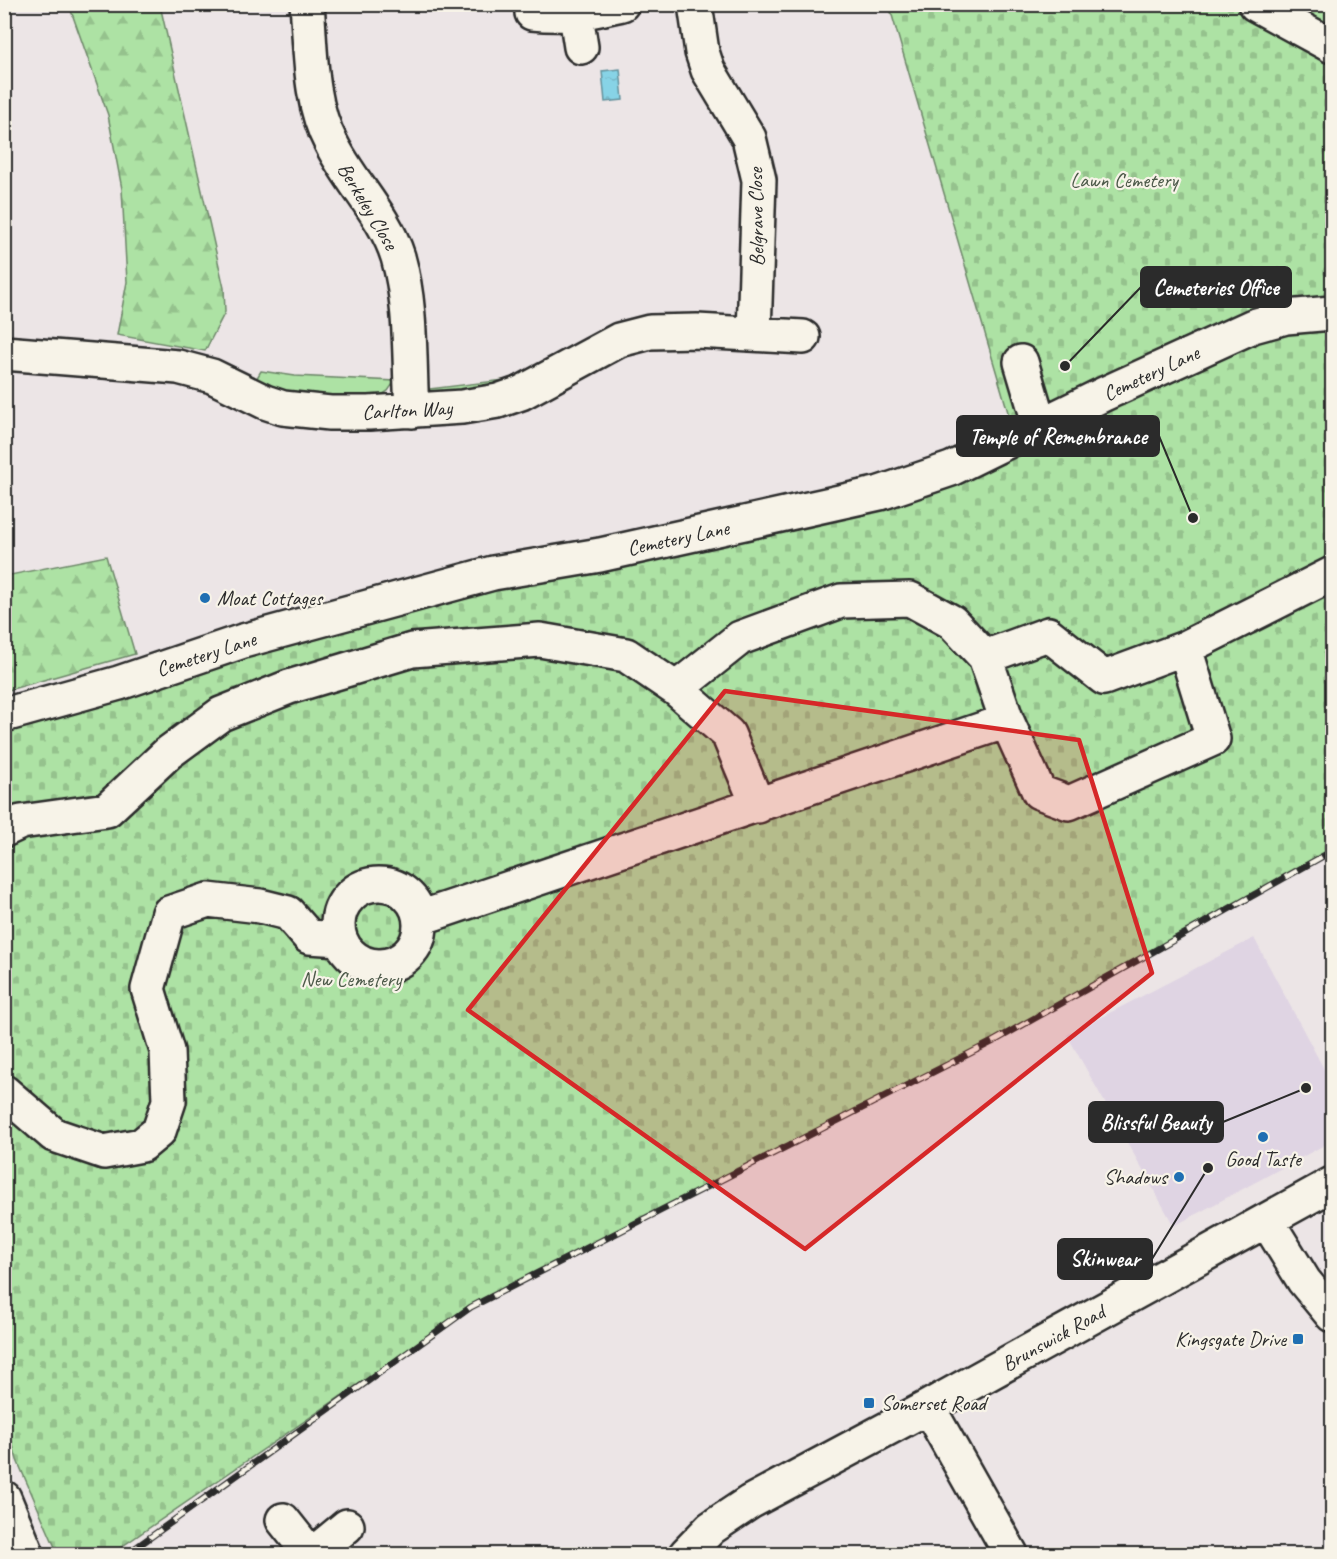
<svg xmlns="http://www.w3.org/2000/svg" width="1337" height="1559" font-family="Caveat,sans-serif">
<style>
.built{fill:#dfd4e3}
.grass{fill:#ade2a4;stroke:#6c8668;stroke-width:1.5}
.forest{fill:url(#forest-firs);stroke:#6c8668;stroke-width:1.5}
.cemetery{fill:url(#cemetery-stones);stroke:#6c8668;stroke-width:1.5}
.water{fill:url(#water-ripples);stroke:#62909b;stroke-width:1.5}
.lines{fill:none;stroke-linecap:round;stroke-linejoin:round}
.minor-casing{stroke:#2b2b2b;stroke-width:38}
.minor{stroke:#f7f3e8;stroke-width:33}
.rail-casing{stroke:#2b2b2b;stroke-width:7}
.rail{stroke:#f7f3e8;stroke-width:4.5;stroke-dasharray:14;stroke-linecap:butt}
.marked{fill:#d62828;fill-opacity:0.2;stroke:#d62828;stroke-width:4.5;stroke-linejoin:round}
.poi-dot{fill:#1f6fb2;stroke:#f7f3e8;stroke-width:2}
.labels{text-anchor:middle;stroke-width:4.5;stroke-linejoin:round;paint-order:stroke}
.park-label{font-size:21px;fill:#4c5949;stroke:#f7f3e8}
.street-label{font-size:21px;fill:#2b2b2b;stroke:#f7f3e8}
.poi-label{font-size:21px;fill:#2b2b2b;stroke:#f7f3e8;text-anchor:start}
.leader{fill:none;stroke:#2b2b2b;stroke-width:2}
.callout-dot{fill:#2b2b2b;stroke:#f7f3e8;stroke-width:2}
.callout{fill:#2b2b2b;stroke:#2b2b2b;stroke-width:2}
.callout-label{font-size:22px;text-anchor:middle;font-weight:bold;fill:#fff}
</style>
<defs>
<pattern id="forest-firs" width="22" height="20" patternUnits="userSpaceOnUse" patternTransform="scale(1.5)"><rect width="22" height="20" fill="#ade2a4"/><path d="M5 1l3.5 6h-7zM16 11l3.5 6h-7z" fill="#95c28d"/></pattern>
<pattern id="cemetery-stones" width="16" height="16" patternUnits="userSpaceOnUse" patternTransform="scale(1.5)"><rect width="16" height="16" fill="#ade2a4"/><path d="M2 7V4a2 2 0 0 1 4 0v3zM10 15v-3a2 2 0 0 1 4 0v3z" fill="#95c28d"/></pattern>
<pattern id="water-ripples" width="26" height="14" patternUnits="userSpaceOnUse" patternTransform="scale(1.5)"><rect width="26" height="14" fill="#87d3e6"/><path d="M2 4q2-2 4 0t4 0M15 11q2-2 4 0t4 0" fill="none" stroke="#75b5c5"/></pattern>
</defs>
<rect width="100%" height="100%" fill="#ece5e6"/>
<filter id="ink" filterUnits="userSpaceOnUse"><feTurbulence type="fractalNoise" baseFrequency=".0167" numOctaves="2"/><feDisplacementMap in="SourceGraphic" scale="12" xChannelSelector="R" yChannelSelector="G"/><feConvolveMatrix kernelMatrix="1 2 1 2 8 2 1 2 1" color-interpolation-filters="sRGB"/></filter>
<g filter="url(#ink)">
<path class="built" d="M1254,938L1332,1084V1141L1174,1226L1067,1035Z"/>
<path class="grass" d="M261,371L295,376L395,381L388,391L380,396L332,398L283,392L255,381Z
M504,380L505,385L434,394L429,389Z"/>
<path class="forest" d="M69,5H160L224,288L225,312L205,351L117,335L127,282L122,189L108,115Z
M106,556L135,654L5,691V576Z"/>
<path class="cemetery" d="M889,5H1332V301L1109,377L1010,419Z
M1332,330V851L994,1041L471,1307L111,1554H58L17,1460L5,1417L4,733L386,611L635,560L1171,380L1276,335Z"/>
<path class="water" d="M620,69L623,100L605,102L602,71Z"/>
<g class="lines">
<defs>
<path id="minor" d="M307,4C311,50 309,102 331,143C350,182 385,215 398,257C412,306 409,361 412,411
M695,4L702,52L708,70L749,138L759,180L754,334
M1255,4L1332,46
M532,13C569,17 587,12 622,4
M576,15L581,47
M4,353L178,367L212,376L265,402L283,408L330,413H369L462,407L498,401L521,393L619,340L650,332L697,331L803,337
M1021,362L1040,426
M985,657L1048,634L1104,678L1185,648L1332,574
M4,715L119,683L243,641L493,573L600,555L880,493L951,469L1104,394L1253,326L1286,317L1332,313
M1007,721L1039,792L1069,803L1213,739L1185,648
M4,830L21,822L107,810L168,753L221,714L289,687L412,650L540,640L626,655L676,689L728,734L758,806
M338 925a41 41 0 1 1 82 0a41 41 0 1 1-82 0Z
M420,918L1007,721L985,657L952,622L910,599L841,601L740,638L676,689
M4,1092L54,1135L104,1152L142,1145L159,1131L169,1101L167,1051L148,989L169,913L208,900L260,906L288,913L309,937L340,939
M1267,1221L1304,1281L1332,1315
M928,1407L1011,1554
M4,1498L27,1554
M283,1520L310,1554
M313,1554L347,1526
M686,1554L711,1528L750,1502L928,1407L1332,1184"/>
</defs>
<use href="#minor" class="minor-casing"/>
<use href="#minor" class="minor"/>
<defs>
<path id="rail" d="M127,1554L471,1307L994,1041L1332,851"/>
</defs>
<use href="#rail" class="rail-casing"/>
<use href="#rail" class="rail"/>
</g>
</g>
<path class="marked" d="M725,691L1079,740L1152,973L805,1249L468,1010Z"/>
<g class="poi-dot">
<circle cx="205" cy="598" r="6"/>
<circle cx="1263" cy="1137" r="6"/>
<circle cx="1179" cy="1177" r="6"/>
<rect x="1292" y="1333" width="12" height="12" rx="3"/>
<rect x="863" y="1397" width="12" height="12" rx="3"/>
</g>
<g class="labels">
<g class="park-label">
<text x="1124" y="187">Lawn Cemetery</text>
<text x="351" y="986">New Cemetery</text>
</g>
<g class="street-label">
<text transform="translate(368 206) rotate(59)" y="7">Berkeley Close</text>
<text transform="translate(756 217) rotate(-91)" y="7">Belgrave Close</text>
<text transform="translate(1151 373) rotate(-25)" y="7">Cemetery Lane</text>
<text transform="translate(407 410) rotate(-3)" y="7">Carlton Way</text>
<text transform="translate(678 538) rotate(-12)" y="7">Cemetery Lane</text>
<text transform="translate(206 654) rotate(-18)" y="7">Cemetery Lane</text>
<text transform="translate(1053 1338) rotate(-29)" y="7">Brunswick Road</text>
</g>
<g class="poi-label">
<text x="217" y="605">Moat Cottages</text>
<text x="1263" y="1166" text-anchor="middle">Good Taste</text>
<text x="1167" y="1184" text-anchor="end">Shadows</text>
<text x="1286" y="1346" text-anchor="end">Kingsgate Drive</text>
<text x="881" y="1410">Somerset Road</text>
</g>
</g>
<path class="leader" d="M1065 366L1141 287M1193 518L1159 436M1306 1088L1223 1122M1208 1168L1152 1259"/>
<g class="callout-dot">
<circle cx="1065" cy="366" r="6"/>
<circle cx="1193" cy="518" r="6"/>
<circle cx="1306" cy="1088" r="6"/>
<circle cx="1208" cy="1168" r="6"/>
</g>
<g class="callout">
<rect x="1141" y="267" width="150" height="40" rx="6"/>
<rect x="957" y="416" width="202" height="40" rx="6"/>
<rect x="1089" y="1102" width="134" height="40" rx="6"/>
<rect x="1058" y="1239" width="94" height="40" rx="6"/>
</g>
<g class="callout-label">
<text x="1216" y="295">Cemeteries Office</text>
<text x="1058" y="444">Temple of Remembrance</text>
<text x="1156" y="1130">Blissful Beauty</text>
<text x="1105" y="1266">Skinwear</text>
</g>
<rect width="1337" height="1559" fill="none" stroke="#f7f3e8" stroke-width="24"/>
<rect x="12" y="12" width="1313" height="1535" fill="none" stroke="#2b2b2b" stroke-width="2" filter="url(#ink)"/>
</svg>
